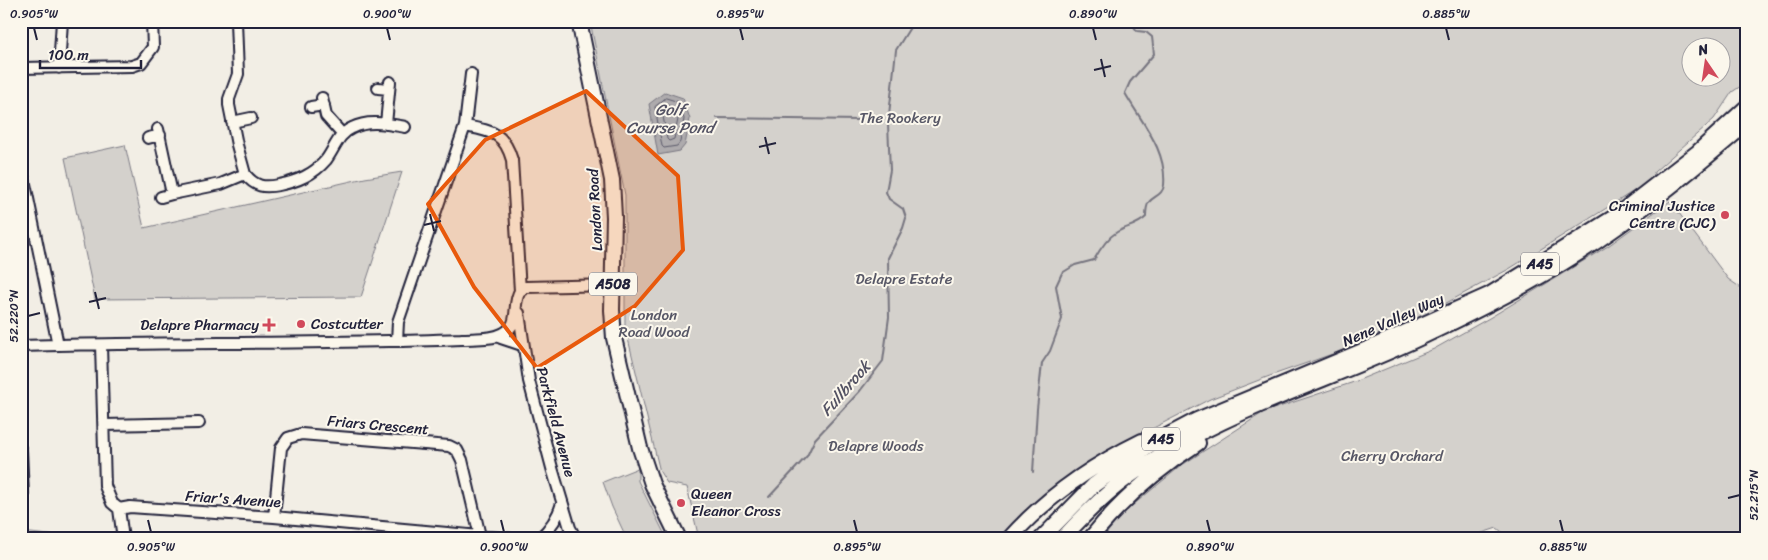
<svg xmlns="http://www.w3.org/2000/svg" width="1768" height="560" font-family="Sriracha,sans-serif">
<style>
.green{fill:#d4d1cc;stroke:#7b7a84;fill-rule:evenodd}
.water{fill:#aeabad;stroke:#76747f}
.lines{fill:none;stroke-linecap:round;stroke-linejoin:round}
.shore{stroke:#5a5969;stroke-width:1}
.stream{stroke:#76747f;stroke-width:2}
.minor-casing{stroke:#22223b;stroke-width:14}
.highway-casing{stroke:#22223b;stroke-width:18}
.minor{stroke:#fbf7ec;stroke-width:10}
.highway{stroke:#fbf7ec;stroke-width:14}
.marked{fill:#e8590c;fill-opacity:0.2;stroke:#e8590c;stroke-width:4;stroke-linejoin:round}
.ticks{fill:none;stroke:#22223b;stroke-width:2}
.poi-dot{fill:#d1495b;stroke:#fbf7ec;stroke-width:2}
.labels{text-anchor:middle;stroke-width:4;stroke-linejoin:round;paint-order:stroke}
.shield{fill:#fbf7ec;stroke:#636270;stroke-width:1}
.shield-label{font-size:14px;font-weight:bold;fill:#22223b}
.park-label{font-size:15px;fill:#575766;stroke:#fbf7ec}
.poi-label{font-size:15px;fill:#22223b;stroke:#fbf7ec;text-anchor:end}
.street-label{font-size:15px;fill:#22223b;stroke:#fbf7ec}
.water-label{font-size:16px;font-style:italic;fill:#535263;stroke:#fbf7ec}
.neatline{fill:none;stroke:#22223b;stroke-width:2}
.ticks-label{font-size:12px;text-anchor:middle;fill:#22223b}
</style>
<rect width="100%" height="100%" fill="#f2eee5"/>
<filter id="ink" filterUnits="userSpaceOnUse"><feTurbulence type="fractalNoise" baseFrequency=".02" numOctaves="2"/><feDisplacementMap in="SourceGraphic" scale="10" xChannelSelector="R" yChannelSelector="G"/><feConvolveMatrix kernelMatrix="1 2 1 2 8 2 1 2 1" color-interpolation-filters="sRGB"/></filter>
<g filter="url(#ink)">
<path class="green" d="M590,21H1747V82L1732,92L1714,119L1654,172L1653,179L1509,269L1426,314L1338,352L1267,377L1210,399L1130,440L1004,539H699L687,487L667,483L660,472L625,326V195ZM1690,48H1720V78H1690Z
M125,145L144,228L365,178L402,172L361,297L95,299L65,158Z
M1670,201L1728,279L1747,292V539H1511L1497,528L1464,539H1102L1122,514L1182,465L1264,412L1354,382L1434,349L1491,317L1608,246Z
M638,468V481L667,539H627L612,507L603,482Z
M21,532L59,536V539H21Z"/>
<path class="water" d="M665,92L683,98L690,119L685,145L680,151L658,155L649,104Z"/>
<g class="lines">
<path class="shore" d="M666,98L679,102L684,119L680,142L677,146L664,148L662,146L655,107Z
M667,105L674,108L678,119L674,139L669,141L667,139L662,110Z"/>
<path class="stream" d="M1075,21C1080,24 1085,24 1090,21
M717,118L859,120
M1033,472L1037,409L1042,363L1050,351L1062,319L1056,286L1062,273L1075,265L1094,260C1100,249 1107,238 1117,232C1127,226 1137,226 1146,217C1146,212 1146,206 1149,202C1154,196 1163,195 1164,185C1167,149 1141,122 1125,93L1130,82L1154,54L1152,37L1146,32L1137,31L1130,21
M769,497L807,456L815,439L860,391L883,361L889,317L888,258L903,228L906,218L903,209L889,199L886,192L890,170L888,124L896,50L914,21"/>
<defs>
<path id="minor" d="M236,21L238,74L229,99V105L237,145L245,174
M21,68L132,66L141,63L153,47L152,21
M59,68L62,21
M378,88L389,89
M322,98L326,116L342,134
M311,107L324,105
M232,122L251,118
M386,124L390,82
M158,129L172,194L221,184L245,174C255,187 264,188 279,185C298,181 313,175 326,160C335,148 338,134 352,128C369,119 388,124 405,127
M148,138L160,135
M21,177L24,179L58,345
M161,197L172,194
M520,291L526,287L613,285
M519,313L529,381L552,468L570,528L576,539
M498,336L501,338L522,345
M397,341L398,322L465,126L471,74
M101,345L105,486L112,503L119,509L130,507L274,517L512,539
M21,346C144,342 267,344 389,341C413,341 437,340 461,339C474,338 491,340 502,334C522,325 511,305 520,291L512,160C504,132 491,131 465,126
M104,425L199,423
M21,450L23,495
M119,509L123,539
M274,517L281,448L288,438L301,434L449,446L457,450L462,460L480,536
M539,539C551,528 558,518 562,503"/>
<path id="highway" d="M579,21L612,180L614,217L612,310L614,338L640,448L652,484L679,539
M1009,539C1046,497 1093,465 1142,441
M1041,539L1094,485L1148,446L1197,420L1377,345L1489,295L1552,256L1613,218L1698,152L1747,107
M1062,539C1082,517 1103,495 1127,478C1218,410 1330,382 1430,333C1495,302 1559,269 1617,227C1662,195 1705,159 1747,123
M1090,539C1120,501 1158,469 1198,443"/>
</defs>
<use href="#minor" class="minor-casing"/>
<use href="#highway" class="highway-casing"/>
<use href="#minor" class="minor"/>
<use href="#highway" class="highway"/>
</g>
</g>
<path class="marked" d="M586,91L678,176L683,250L635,306L537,368L474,287L428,204L485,140Z"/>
<path class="ticks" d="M34,28L37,40M387,28L390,40M740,28L743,40M1093,28L1096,40M1446,28L1449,40M1101,59L1105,77M1094,70L1111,66M765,137L769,154M759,147L776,143M430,214L434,231M424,225L441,221M95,292L99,309M89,302L106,298M28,316L40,313M1728,498L1740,495M148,520L151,532M501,520L504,532M854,520L857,532M1207,520L1210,532M1560,520L1563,532"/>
<g class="poi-dot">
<circle cx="1725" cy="215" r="5"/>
<circle cx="301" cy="324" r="5"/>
<path d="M266.5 317.5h5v5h5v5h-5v5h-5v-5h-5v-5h5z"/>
<circle cx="681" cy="503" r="5"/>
</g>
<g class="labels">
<g class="shield">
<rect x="1521" y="252.5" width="38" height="23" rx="4"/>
<rect x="589" y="272.5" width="48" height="23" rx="4"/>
<rect x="1142" y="427.5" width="38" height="23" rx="4"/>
</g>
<g class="shield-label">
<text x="1540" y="269">A45</text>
<text x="613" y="289">A508</text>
<text x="1161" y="444">A45</text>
</g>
<g class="park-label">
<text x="900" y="123">The Rookery</text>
<text x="904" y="284">Delapre Estate</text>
<text x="654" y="320">London<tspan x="654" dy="17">Road Wood</tspan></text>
<text x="876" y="451">Delapre Woods</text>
<text x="1392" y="461">Cherry Orchard</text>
</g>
<g class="poi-label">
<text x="1715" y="211">Criminal Justice<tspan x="1715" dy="17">Centre (CJC)</tspan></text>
<text x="311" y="329" text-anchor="start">Costcutter</text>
<text x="259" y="330">Delapre Pharmacy</text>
<text x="691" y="499" text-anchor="start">Queen<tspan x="691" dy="17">Eleanor Cross</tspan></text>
</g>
<g class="street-label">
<text transform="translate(595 210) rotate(-93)" y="5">London Road</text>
<text transform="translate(1393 320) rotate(-24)" y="5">Nene Valley Way</text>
<text transform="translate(556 422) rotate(75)" y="5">Parkfield Avenue</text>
<text transform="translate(378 425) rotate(5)" y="5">Friars Crescent</text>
<text transform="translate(233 499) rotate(4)" y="5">Friar's Avenue</text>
</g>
<g class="water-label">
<text x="670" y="115">Golf<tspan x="670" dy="18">Course Pond</tspan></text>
<text transform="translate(845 388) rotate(-49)" y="6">Fullbrook</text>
</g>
</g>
<rect width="1768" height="560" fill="none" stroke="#fbf7ec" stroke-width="55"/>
<g transform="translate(1706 62) rotate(347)"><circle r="24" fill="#fbf7ec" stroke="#a4a2a5"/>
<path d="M0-4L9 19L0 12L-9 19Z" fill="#d1495b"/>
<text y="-8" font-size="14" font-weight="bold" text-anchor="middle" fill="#22223b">N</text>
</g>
<path d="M40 60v8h101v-8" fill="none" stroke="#22223b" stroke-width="2.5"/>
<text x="48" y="60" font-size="15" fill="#22223b" stroke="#fbf7ec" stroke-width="4" paint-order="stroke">100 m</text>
<rect x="28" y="28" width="1712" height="504" class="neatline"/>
<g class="ticks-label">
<text x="34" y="18">0.905°W</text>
<text x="387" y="18">0.900°W</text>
<text x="740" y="18">0.895°W</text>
<text x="1093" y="18">0.890°W</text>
<text x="1446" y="18">0.885°W</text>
<text transform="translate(14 316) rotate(-90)" y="4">52.220°N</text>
<text transform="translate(1754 495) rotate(-90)" y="4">52.215°N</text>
<text x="151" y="551">0.905°W</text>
<text x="504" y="551">0.900°W</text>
<text x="857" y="551">0.895°W</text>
<text x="1210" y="551">0.890°W</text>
<text x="1563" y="551">0.885°W</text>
</g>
</svg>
